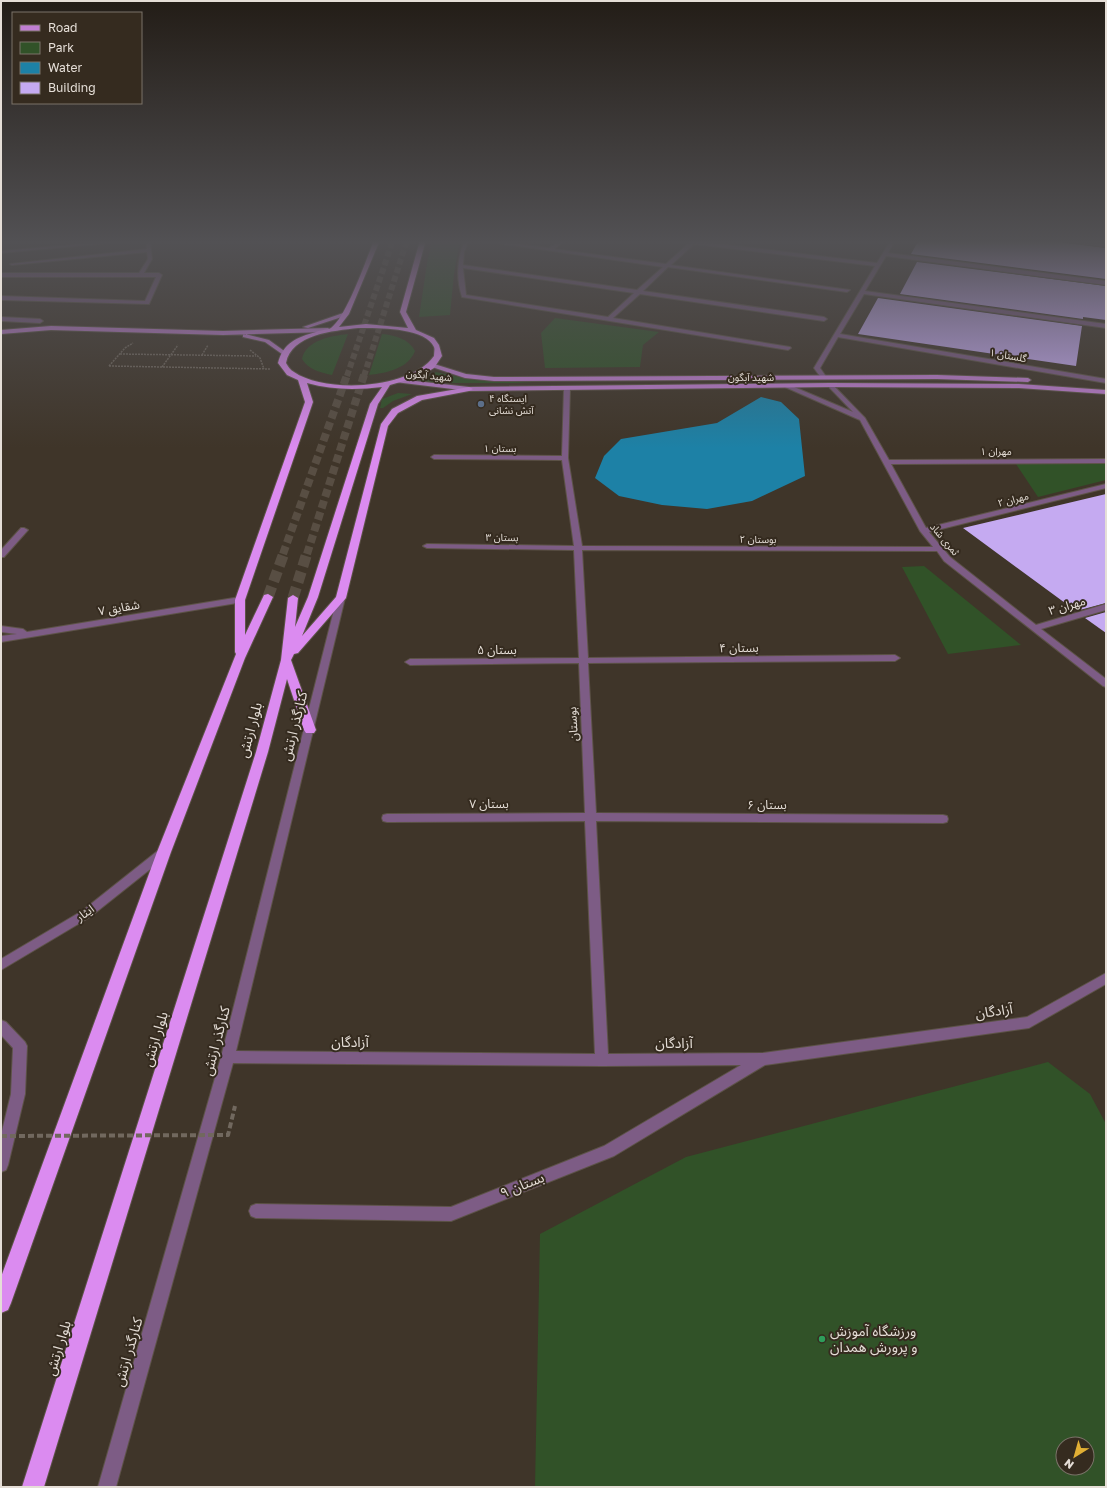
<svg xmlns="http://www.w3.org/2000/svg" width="1107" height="1488" font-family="'Golos Text','Noto Sans Arabic',sans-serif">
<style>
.green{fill:#315228;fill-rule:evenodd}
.water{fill:#1d81a6}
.building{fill:#c5aaf1}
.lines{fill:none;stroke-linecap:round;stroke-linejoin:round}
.highway-tunnel-far2{stroke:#584e43;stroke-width:6;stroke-dasharray:6 3;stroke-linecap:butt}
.highway-tunnel-far1{stroke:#584e43;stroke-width:8;stroke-dasharray:8 4;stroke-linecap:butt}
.highway-tunnel{stroke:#584e43;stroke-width:11;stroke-dasharray:11 5.5;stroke-linecap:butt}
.minor-casing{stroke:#5d5348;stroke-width:2}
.major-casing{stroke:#5d5348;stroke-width:2}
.highway-casing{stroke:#5d5348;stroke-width:2}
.path{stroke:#71685e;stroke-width:1.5;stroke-dasharray:2 1;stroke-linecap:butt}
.minor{fill:#7d5c85;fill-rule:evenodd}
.major{fill:#c07ed2;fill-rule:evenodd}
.highway{fill:#db8bf0;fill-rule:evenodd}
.path-bridge{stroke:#71685e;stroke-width:4;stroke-dasharray:6 3;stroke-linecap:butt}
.service-dot{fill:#5c6f8a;stroke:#352b1f;stroke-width:1.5}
.leisure-dot{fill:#2e9e5b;stroke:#352b1f;stroke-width:1.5}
.labels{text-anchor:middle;stroke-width:4;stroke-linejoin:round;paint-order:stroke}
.far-street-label{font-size:10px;fill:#e5ded7;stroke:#352b1f}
.far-poi-label{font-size:10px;fill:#e5ded7;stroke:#352b1f;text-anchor:start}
.street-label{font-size:12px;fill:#e5ded7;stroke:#352b1f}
.near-street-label{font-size:14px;fill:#e5ded7;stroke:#352b1f}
.near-poi-label{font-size:14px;fill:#e5ded7;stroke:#352b1f;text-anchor:start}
</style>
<rect width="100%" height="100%" fill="#3f3529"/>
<path class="green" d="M433,240H460L454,274L450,315L419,317L428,257Z
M555,318L659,332L643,345L640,367L545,368L541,333Z
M348,334L332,375C319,372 309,370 302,359C306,340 331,336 348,334Z
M382,334C395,335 409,339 415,351C408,369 386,373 369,375Z
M436,372L473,380L534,383H455L414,381L426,378Z
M398,393L412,394L393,401L383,408H380L382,399Z
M1016,464H1106V480L1038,497Z
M924,566L1021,645L948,654L902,567Z
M1048,1062L1090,1094L1106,1124V1487H535L540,1234L686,1157ZM1063,1444H1087V1468H1063Z"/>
<path class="water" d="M761,397L781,402L799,419L805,476L752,501L707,509L662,505L619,496L595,478L604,456L621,439L717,423Z"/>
<path class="building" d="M919,240H1051L1052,241L1106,248V279L911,254Z
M917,262L1106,286V320L1083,317V319L900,294Z
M878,298L1082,326L1076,366L858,334Z
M1106,494V603L1076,611L963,528Z
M1106,612V633L1085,618Z"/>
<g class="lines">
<path class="highway-tunnel-far2" d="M347,376L393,240
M364,376L407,240"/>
<path class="highway-tunnel-far1" d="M283,554L347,375
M307,554L364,375"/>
<path class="highway-tunnel" d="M268,597L284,553
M293,598L307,553"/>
<defs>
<path id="minor" d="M128,240H141L1,253V251Z
M146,240H150L152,259L144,273H159L162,275L149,304L1,300V296L145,301L156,277H1V273H139L148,259L147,252L12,265L10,264L147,249Z
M465,240H469L464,252L463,265L637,290L663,267L476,240H485L549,248L562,240H566L554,249L666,264L689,243L674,241L672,240H697L696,241L877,263L891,240H895L888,253L1106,281V285L886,256L865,291L1106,324V328L864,294L840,334L1106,379V383L838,337L820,368L827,378L822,379L814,368L875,266L694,244L671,265L850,290L847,292L668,267L643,291L824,317L827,319L824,321L640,294L613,318L790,347L791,348L788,350L462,297C456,278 457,258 465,240ZM463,268L634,293L608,317L466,295Z
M1052,240H1062L1106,245V247Z
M1,317L40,319L43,321L40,323L1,321Z
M787,384L853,412L827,385L832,384L865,418L889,460L1106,459V463L891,464L926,528L1106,484V488L929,532L950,557L1036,625L1106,604V610L1041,629L1106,679V687L1103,686L944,561L937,551L582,550L588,658L895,655L900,658L895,661L588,663L596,813L943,815L947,816L948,819L947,822L943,823L596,821L608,1054L763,1053L1027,1017L1106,973V984L1029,1028L765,1065L614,1156L451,1221L256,1218L251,1216L249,1211L251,1206L256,1204L451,1207L604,1146L741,1065L602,1066L233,1063L116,1487H98L221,1057L337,598L341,595L345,598L236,1051L595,1054L585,821L387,822L383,821L382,818L383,815L387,814L585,813L579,663L410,665L405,662L410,659L579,658L574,550L427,548L423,546L427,544L574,546L562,460L434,459L431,457L434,455L562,456L564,388L567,386L570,388L568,458L582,546L933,547L920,531L860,420L785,387V385Z
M21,528H24L28,530L4,557H1V550Z
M240,597L243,598L244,600L243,602L1,642V636L17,634L1,632V626L23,629L27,632Z
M164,848L168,849L170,852L168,855L90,917L1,970V959L82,911L160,849Z
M1,1020L6,1022L25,1042L27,1046L25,1094L8,1165L6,1170L1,1172V1135L11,1094L13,1048L1,1035Z"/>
<path id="major" d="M346,312L348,313V315L308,328L303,327Z
M51,326L223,331L328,328L331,330L328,332L223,335L51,330L1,334V330Z
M245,334L269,340L287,353L282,354L265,342L243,337V335Z
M431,363L466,374L494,377L937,375L1028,378L1031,380L1028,382L937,379L494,381L465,378L429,366L428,365Z
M397,379L469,387L830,383L1019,384L1106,390V394L1019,388L830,387L469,391L395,382L394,381Z"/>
<path id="highway" d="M374,240H380L349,314L339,327L366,324L408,328L400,312L420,240H426L406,312L416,330L434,338L439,345L442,356L434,368L421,376L390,385L378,404L318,597L302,636L336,597L381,424L392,409L417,396L469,387L473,389L469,391L422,400L398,413L388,426L346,598L298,653L294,654L291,660L316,730L314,733H306L304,730L287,679L268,752L44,1487H22L256,752L281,660L288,598L293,595L298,598L295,627L308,597L370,404L382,387C356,390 332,390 307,383L313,402L245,600V635L264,595L268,594L273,597L245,658L171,852L11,1303L8,1310L1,1313V1277L157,852L236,654L235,652V600L305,402L298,380L287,375L278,363C283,343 297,337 316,332C320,330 327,330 331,328C347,316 366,260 374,240ZM358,328C376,328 425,327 434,347C435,349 434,353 434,356C411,389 326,394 294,372C290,370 288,366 286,363C292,334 333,331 358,328Z"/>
</defs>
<use href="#minor" class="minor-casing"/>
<use href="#major" class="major-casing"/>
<use href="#highway" class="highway-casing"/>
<path class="path" d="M250,350L260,358L264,369
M120,354L256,356
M202,355L208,345
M109,366L271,369
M109,366L125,348L133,343
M162,367L178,345"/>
<use href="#minor" class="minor"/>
<use href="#major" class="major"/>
<use href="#highway" class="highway"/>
<path class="path-bridge" d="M1,1136L228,1135L235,1106"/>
</g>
<linearGradient id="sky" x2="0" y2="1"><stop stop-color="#231d17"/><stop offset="0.54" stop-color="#525154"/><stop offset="1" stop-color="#525154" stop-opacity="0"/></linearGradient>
<rect width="1107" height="448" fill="url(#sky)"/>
<circle class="service-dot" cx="481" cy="404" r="4"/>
<circle class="leisure-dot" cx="822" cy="1339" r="4"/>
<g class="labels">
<g class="far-street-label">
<text transform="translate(1008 355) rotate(10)" y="4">گلستان ۱</text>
<text transform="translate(429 375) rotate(6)" y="4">شهید آبگون</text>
<text x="751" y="381">شهید آبگون</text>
<text x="500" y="452">بستان ۱</text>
<text x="996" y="455">۱ مهران</text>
<text transform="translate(1013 499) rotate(-14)" y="4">مهران ۲</text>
<text transform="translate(502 537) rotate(1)" y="4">بستان ۳</text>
<text x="758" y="543">بوستان ۲</text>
<text transform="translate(945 539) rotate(50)" y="4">ثمری شاد</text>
</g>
<g class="far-poi-label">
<text x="489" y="402">ایستگاه ۴<tspan x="489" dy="12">آتش نشانی</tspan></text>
</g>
<g class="street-label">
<text transform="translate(1067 606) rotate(-16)" y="4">مهران ۳</text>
<text transform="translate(119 608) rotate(-10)" y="4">شقایق ۷</text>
<text transform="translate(739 648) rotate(-1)" y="4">بستان ۴</text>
<text x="497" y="654">بستان ۵</text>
<text transform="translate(573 724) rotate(-93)" y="4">بوستان</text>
<text x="489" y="808">بستان ۷</text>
<text x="767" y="809">بستان ۶</text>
<text transform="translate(85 913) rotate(-35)" y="4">ایثار</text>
</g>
<g class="near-street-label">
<text transform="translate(294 726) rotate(-76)" y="5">کنارگذر ارتش</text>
<text transform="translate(250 730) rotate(-75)" y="5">بلوار ارتش</text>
<text transform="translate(994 1011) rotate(-8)" y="5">آزادگان</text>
<text transform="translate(155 1039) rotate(-73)" y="5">بلوار ارتش</text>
<text transform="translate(216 1041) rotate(-75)" y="5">کنارگذر ارتش</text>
<text x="350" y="1047">آزادگان</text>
<text x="674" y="1048">آزادگان</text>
<text transform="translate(522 1185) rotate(-22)" y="5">بستان ۹</text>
<text transform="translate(58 1348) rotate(-73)" y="5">بلوار ارتش</text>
<text transform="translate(128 1352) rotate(-74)" y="5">کنارگذر ارتش</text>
</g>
<g class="near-poi-label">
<text x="830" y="1336">ورزشگاه آموزش<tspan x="830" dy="16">و پرورش همدان</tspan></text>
</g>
</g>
<rect width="1107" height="1488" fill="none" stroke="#e5ded7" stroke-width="4"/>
<rect x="12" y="12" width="130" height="92" fill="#352b1f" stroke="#7b7369"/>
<rect x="20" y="25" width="20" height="6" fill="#c07ed2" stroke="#7b7369"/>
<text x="48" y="32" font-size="12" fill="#e5ded7">Road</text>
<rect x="20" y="42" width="20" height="12" fill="#315228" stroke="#7b7369"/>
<text x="48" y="52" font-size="12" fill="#e5ded7">Park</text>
<rect x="20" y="62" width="20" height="12" fill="#1d81a6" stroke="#7b7369"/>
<text x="48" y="72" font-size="12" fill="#e5ded7">Water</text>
<rect x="20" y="82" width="20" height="12" fill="#c5aaf1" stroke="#7b7369"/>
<text x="48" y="92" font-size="12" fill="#e5ded7">Building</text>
<g transform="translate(1075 1456) rotate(217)"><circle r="19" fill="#352b1f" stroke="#7b7369"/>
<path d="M0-3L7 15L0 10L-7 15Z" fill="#e1af34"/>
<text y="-6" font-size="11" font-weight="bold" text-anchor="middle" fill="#e5ded7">N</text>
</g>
</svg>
